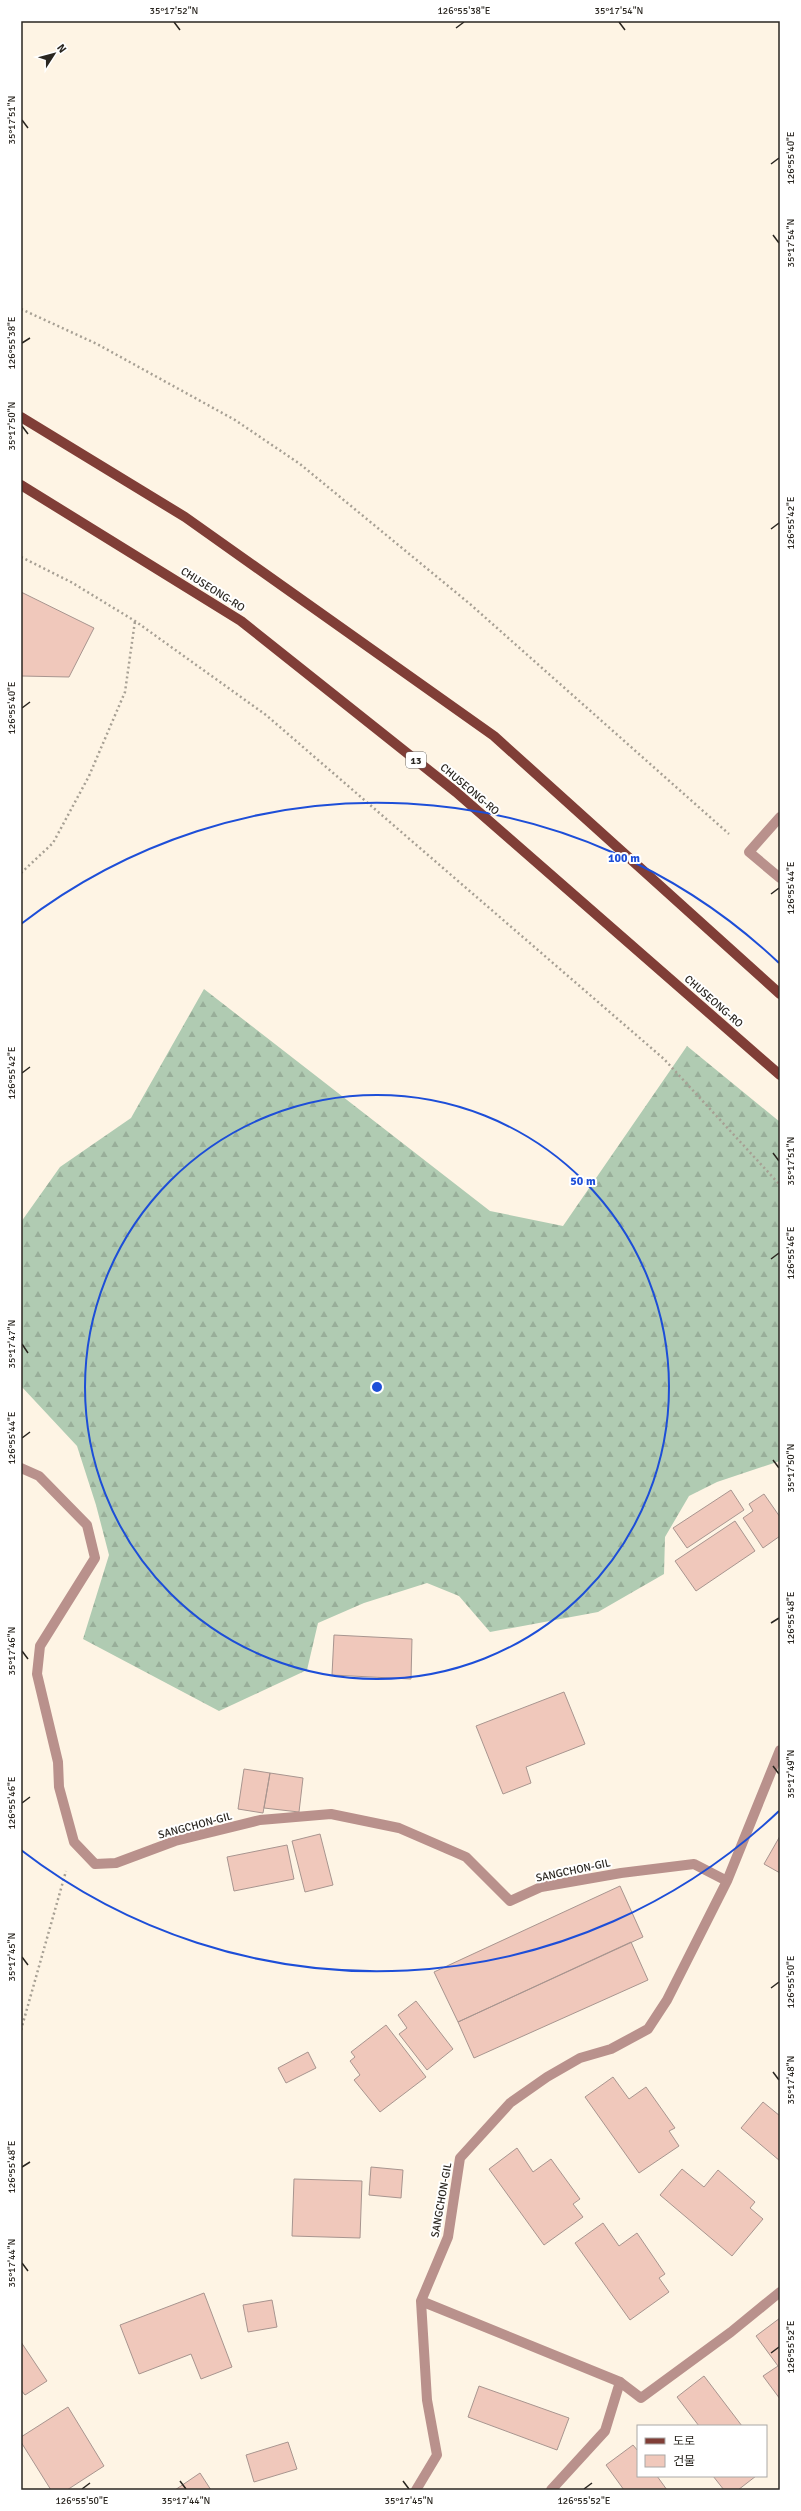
<svg xmlns="http://www.w3.org/2000/svg" width="801" height="2511" font-family="Signika,'Noto Sans KR',sans-serif">
<style>
.forest{fill:url(#forest-firs)}
.building{fill:#f0c8bb;stroke:#a8958f}
.lines{fill:none;stroke-linecap:round;stroke-linejoin:round}
.path{stroke:#a7a094;stroke-width:2.5;stroke-dasharray:2 3;stroke-linecap:butt}
.service{stroke:#b9918c;stroke-width:10}
.minor{stroke:#b9918c;stroke-width:10}
.primary{stroke:#803e37;stroke-width:10}
.ticks{fill:none;stroke:#2a2620;stroke-width:1.5}
.ring{fill:none;stroke:#1d4ed8;stroke-width:2}
.labels{text-anchor:middle;stroke-width:4;stroke-linejoin:round;paint-order:stroke}
.shield{fill:#fff;stroke:#6a6763;stroke-width:1}
.shield-label{font-size:10px;font-weight:bold;fill:#2a2620}
.street-label{font-size:11px;fill:#2a2620;stroke:#fff}
.centre{fill:#1d4ed8;stroke:#fff;stroke-width:2}
.ring-label{font-size:12px;text-anchor:middle;font-weight:bold;fill:#1d4ed8;stroke:#fff;stroke-width:4;stroke-linejoin:round;paint-order:stroke}
.neatline{fill:none;stroke:#2a2620;stroke-width:1.5}
.ticks-label{font-size:10px;text-anchor:middle;fill:#2a2620}
</style>
<defs>
<pattern id="forest-firs" width="22" height="20" patternUnits="userSpaceOnUse"><rect width="22" height="20" fill="#b0cbb2"/><path d="M5 1l3.5 6h-7zM16 11l3.5 6h-7z" fill="#98ae99"/></pattern>
</defs>
<rect width="100%" height="100%" fill="#fef4e4"/>
<path class="forest" d="M204,989L490,1211L563,1226L687,1046L780,1122V1461L717,1482L689,1496L665,1537L664,1574L598,1612L490,1632L459,1596L427,1583L364,1603L318,1623L307,1670L219,1711L83,1639L109,1555L96,1505L77,1446L21,1386V1222L60,1167L131,1118Z"/>
<path class="building" d="M21,592L94,628L69,677L21,676Z
M731,1490L744,1510L687,1548L673,1528Z
M764,1494L780,1517V1536L763,1548L743,1518L753,1511L749,1504Z
M735,1521L755,1551L696,1591L675,1561Z
M334,1635L412,1639L411,1679L332,1675Z
M564,1692L585,1744L526,1767L531,1783L503,1794L476,1726Z
M244,1769L270,1773L263,1813L238,1809Z
M270,1773L303,1778L299,1812L264,1808Z
M320,1834L333,1885L305,1892L292,1841Z
M780,1836V1873L764,1864Z
M287,1845L294,1879L234,1891L227,1857Z
M620,1886L643,1937L458,2022L434,1972Z
M631,1942L648,1980L474,2058L458,2022Z
M416,2001L453,2049L427,2070L399,2034L407,2028L398,2015Z
M386,2025L426,2077L380,2112L354,2080L360,2075L350,2061L355,2057L351,2052Z
M308,2052L316,2068L286,2083L278,2068Z
M613,2077L629,2099L646,2087L675,2128L669,2131L679,2146L639,2173L585,2097Z
M763,2102L780,2116V2161L741,2128Z
M517,2148L533,2172L551,2159L580,2199L573,2204L583,2217L544,2245L489,2169Z
M371,2167L403,2170L401,2198L369,2195Z
M682,2169L704,2187L718,2170L755,2202L750,2208L763,2219L732,2256L660,2195Z
M294,2179L362,2181L360,2238L292,2236Z
M603,2223L619,2246L637,2233L665,2274L659,2278L669,2292L630,2320L575,2243Z
M204,2293L232,2367L201,2379L191,2354L139,2374L120,2325Z
M272,2300L277,2327L248,2332L243,2305Z
M780,2318V2399L763,2376L778,2366L756,2336Z
M21,2342L47,2381L25,2395L21,2390Z
M704,2376L742,2426H699L677,2397Z
M479,2386L569,2418L557,2450L468,2417Z
M68,2407L104,2466L67,2490H51L21,2442V2437Z
M288,2442L297,2469L254,2482L246,2455Z
M633,2445L638,2451V2476H657L667,2490H624L606,2465Z
M200,2473L211,2490H175Z
M713,2476H756L738,2490H724Z"/>
<g class="lines">
<path class="path" d="M21,309L97,344L235,420L300,464L470,604L729,834
M21,557L71,582L135,621L266,715L664,1059L780,1185
M21,873L53,843L89,776L125,692L135,621
M21,2030L66,1871"/>
<path class="service" d="M551,2490L605,2431L620,2382"/>
<path class="minor" d="M780,817L749,852L780,878
M21,1468L39,1476L87,1525L95,1558L40,1646L37,1674L58,1762L59,1787L74,1842L95,1864L116,1863L175,1841L260,1820L331,1814L399,1828L466,1857L510,1901L541,1887L621,1873L694,1864L727,1881L667,2000L648,2029L611,2049L580,2058L547,2077L510,2103L460,2158L448,2237L421,2301L427,2400L437,2455L416,2490
M727,1881L780,1750
M421,2301L620,2382L641,2398L731,2332L780,2292"/>
<path class="primary" d="M21,417L185,517L494,736L780,994
M21,485L241,621L456,792L780,1075"/>
</g>
<path class="ticks" d="M174,22L180,30M619,22L625,30M456,28L464,22M22,120L28,128M771,164L779,158M773,235L779,243M22,343L30,338M22,426L28,434M771,529L779,523M22,708L30,702M771,894L779,888M22,1073L30,1067M773,1153L779,1161M771,1259L779,1253M22,1344L28,1353M22,1438L30,1432M773,1460L779,1468M771,1623L779,1618M22,1651L28,1659M773,1766L779,1774M22,1803L30,1797M22,1957L28,1965M771,1988L779,1982M773,2072L779,2080M22,2167L30,2162M22,2263L28,2271M771,2353L779,2347M180,2481L186,2489M403,2481L409,2489M82,2489L90,2483M584,2489L592,2483"/>
<g class="ring">
<circle cx="377" cy="1387" r="292"/>
<path d="M779 1811A584 584 0 0 1 21 1850M21 924A584 584 0 0 1 779 963"/>
</g>
<g class="labels">
<rect class="shield" x="406" y="752" width="20" height="16" rx="3"/>
<g class="shield-label">
<text x="416" y="764">13</text>
</g>
<g class="street-label">
<text transform="translate(213 589) rotate(32)" y="4">CHUSEONG-RO</text>
<text transform="translate(470 789) rotate(40)" y="4">CHUSEONG-RO</text>
<text transform="translate(714 1001) rotate(41)" y="4">CHUSEONG-RO</text>
<text transform="translate(195 1825) rotate(-15)" y="4">SANGCHON-GIL</text>
<text transform="translate(573 1870) rotate(-12)" y="4">SANGCHON-GIL</text>
<text transform="translate(441 2200) rotate(-80)" y="4">SANGCHON-GIL</text>
</g>
</g>
<circle cx="377" cy="1387" r="6" class="centre"/>
<g class="ring-label">
<text x="624" y="862">100 m</text>
<text x="583" y="1185">50 m</text>
</g>
<rect width="801" height="2511" fill="none" stroke="#ffffff" stroke-width="44"/>
<rect x="637" y="2425" width="130" height="52" fill="#ffffff" stroke="#aaa8a6"/>
<rect x="645" y="2438" width="20" height="6" fill="#803e37" stroke="#aaa8a6"/>
<text x="673" y="2445" font-size="12" fill="#2a2620">도로</text>
<rect x="645" y="2455" width="20" height="12" fill="#f0c8bb" stroke="#aaa8a6"/>
<text x="673" y="2465" font-size="12" fill="#2a2620">건물</text>
<g transform="translate(54 54) rotate(54)" stroke="#ffffff" stroke-width="3" paint-order="stroke">
<path d="M0-3L7 15L0 10L-7 15Z" fill="#2a2620"/>
<text y="-6" font-size="11" font-weight="bold" text-anchor="middle" fill="#2a2620">N</text>
</g>
<rect x="22" y="22" width="757" height="2467" class="neatline"/>
<g class="ticks-label">
<text x="174" y="14">35°17'52"N</text>
<text x="464" y="14">126°55'38"E</text>
<text x="619" y="14">35°17'54"N</text>
<text transform="translate(11 120) rotate(-90)" y="4">35°17'51"N</text>
<text transform="translate(790 158) rotate(-90)" y="4">126°55'40"E</text>
<text transform="translate(790 243) rotate(-90)" y="4">35°17'54"N</text>
<text transform="translate(11 343) rotate(-90)" y="4">126°55'38"E</text>
<text transform="translate(11 426) rotate(-90)" y="4">35°17'50"N</text>
<text transform="translate(790 523) rotate(-90)" y="4">126°55'42"E</text>
<text transform="translate(11 708) rotate(-90)" y="4">126°55'40"E</text>
<text transform="translate(790 888) rotate(-90)" y="4">126°55'44"E</text>
<text transform="translate(11 1073) rotate(-90)" y="4">126°55'42"E</text>
<text transform="translate(790 1161) rotate(-90)" y="4">35°17'51"N</text>
<text transform="translate(790 1253) rotate(-90)" y="4">126°55'46"E</text>
<text transform="translate(11 1344) rotate(-90)" y="4">35°17'47"N</text>
<text transform="translate(11 1438) rotate(-90)" y="4">126°55'44"E</text>
<text transform="translate(790 1468) rotate(-90)" y="4">35°17'50"N</text>
<text transform="translate(790 1618) rotate(-90)" y="4">126°55'48"E</text>
<text transform="translate(11 1651) rotate(-90)" y="4">35°17'46"N</text>
<text transform="translate(790 1774) rotate(-90)" y="4">35°17'49"N</text>
<text transform="translate(11 1803) rotate(-90)" y="4">126°55'46"E</text>
<text transform="translate(11 1957) rotate(-90)" y="4">35°17'45"N</text>
<text transform="translate(790 1982) rotate(-90)" y="4">126°55'50"E</text>
<text transform="translate(790 2080) rotate(-90)" y="4">35°17'48"N</text>
<text transform="translate(11 2167) rotate(-90)" y="4">126°55'48"E</text>
<text transform="translate(11 2263) rotate(-90)" y="4">35°17'44"N</text>
<text transform="translate(790 2347) rotate(-90)" y="4">126°55'52"E</text>
<text x="82" y="2504">126°55'50"E</text>
<text x="186" y="2504">35°17'44"N</text>
<text x="409" y="2504">35°17'45"N</text>
<text x="584" y="2504">126°55'52"E</text>
</g>
</svg>
